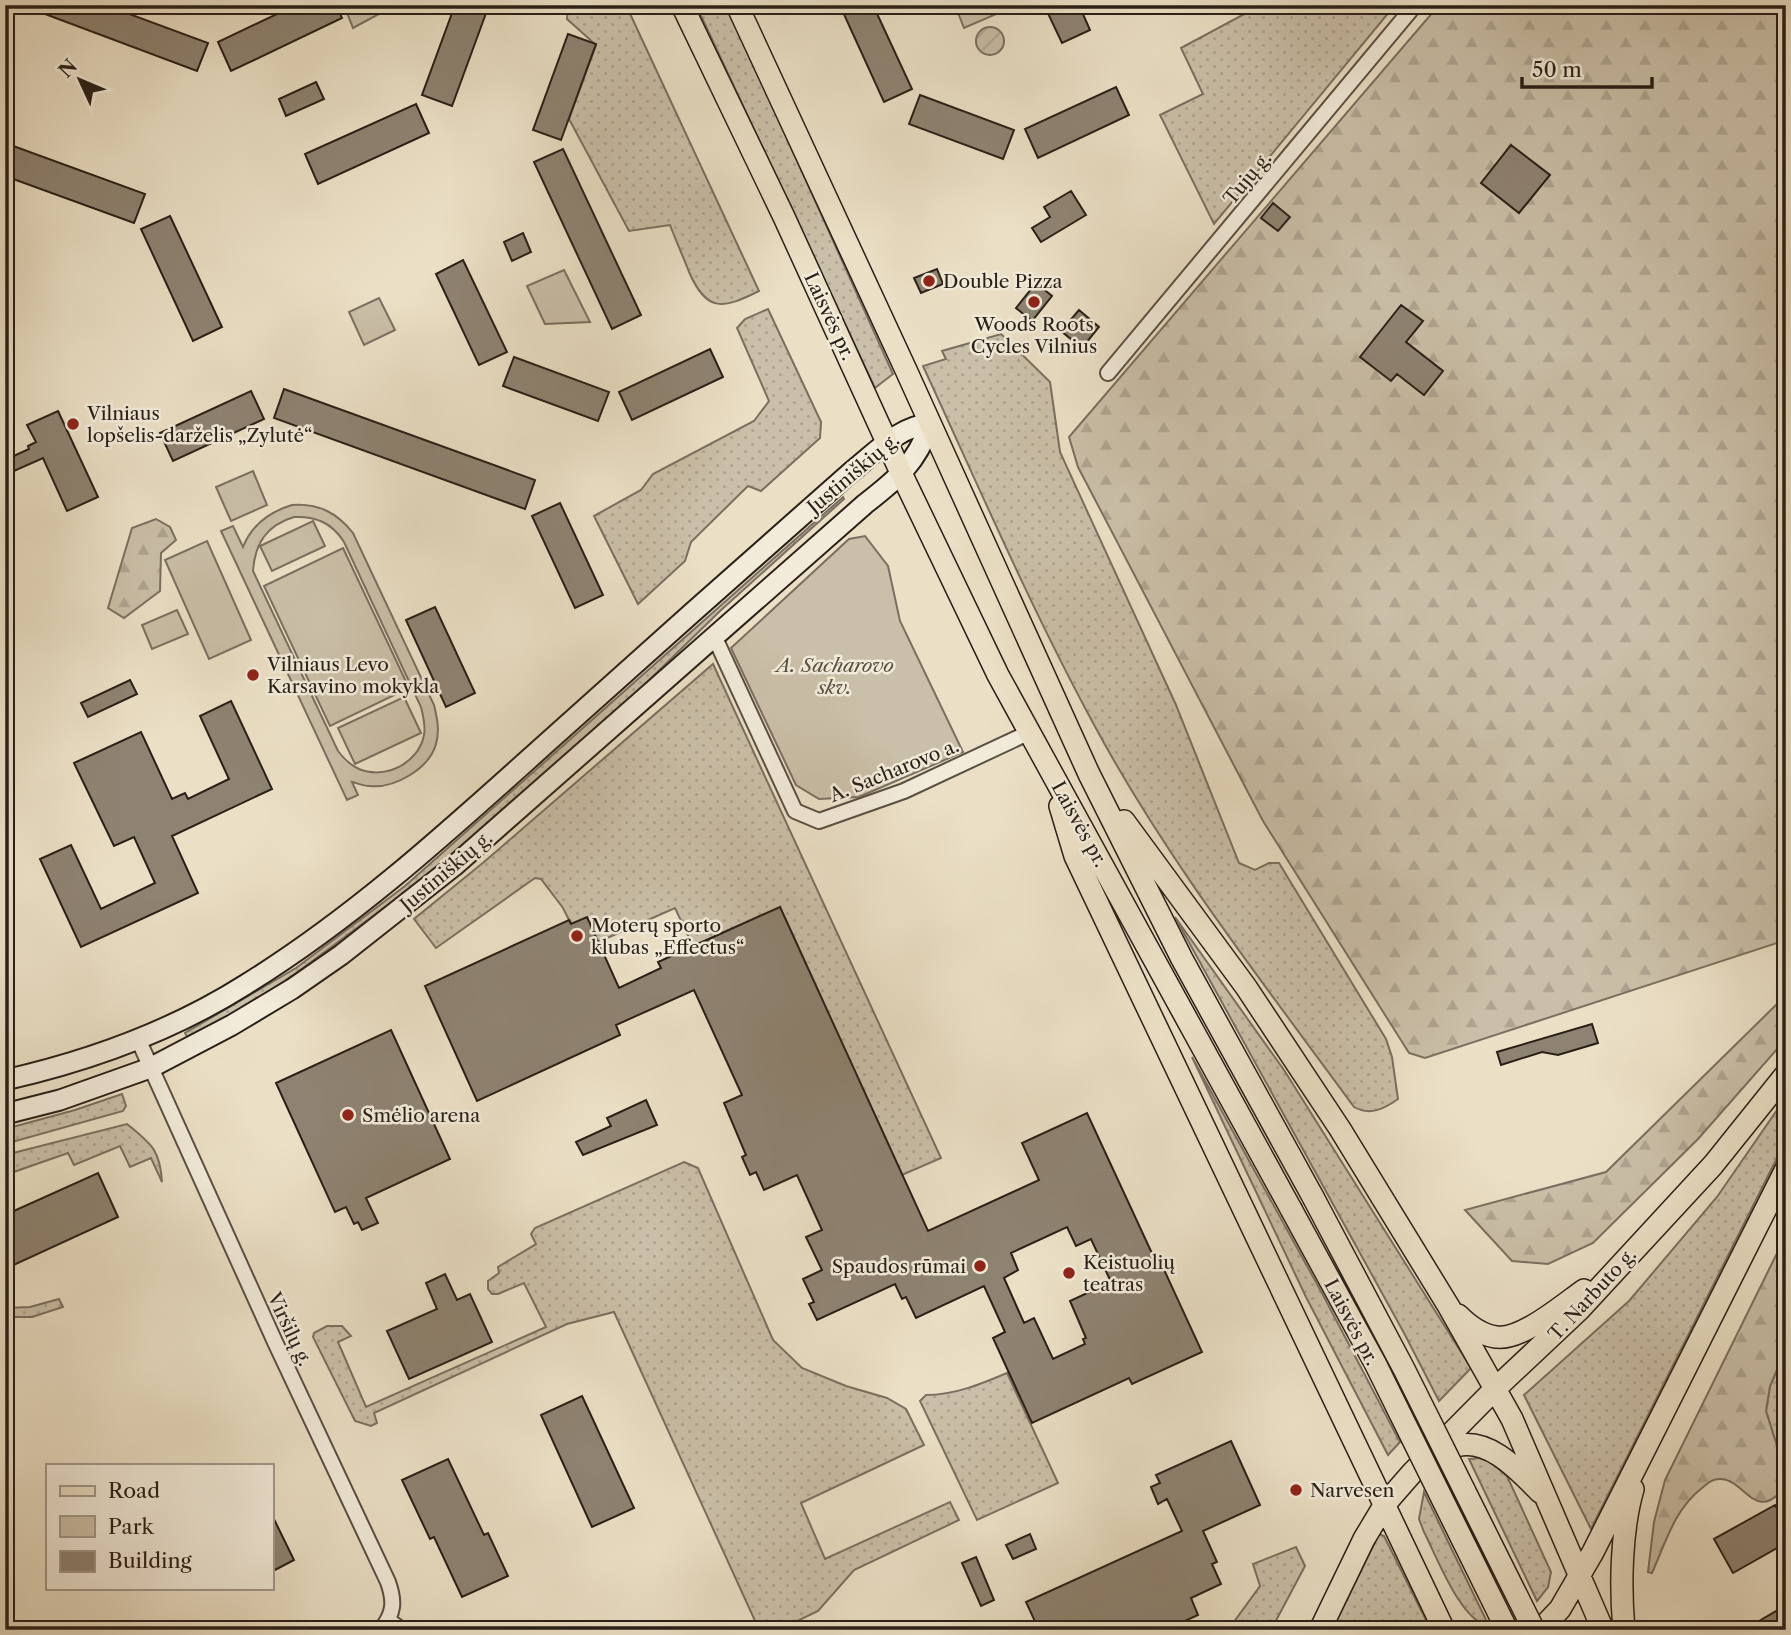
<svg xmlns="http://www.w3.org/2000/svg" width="1791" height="1635" font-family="'Libre Caslon Text',serif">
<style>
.grass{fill:url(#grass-dots);stroke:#7a6f60;stroke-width:2}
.forest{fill:url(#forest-firs);stroke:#7a6f60;stroke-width:2}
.park{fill:#cabfa8;stroke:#7a6f60;stroke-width:2;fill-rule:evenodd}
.garden{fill:url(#garden-furrows);stroke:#7a6f60;stroke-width:2}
.building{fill:#8e8372;stroke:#291f17;stroke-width:2;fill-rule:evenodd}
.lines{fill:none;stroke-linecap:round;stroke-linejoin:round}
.street-casing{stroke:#5a4f43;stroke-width:18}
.secondary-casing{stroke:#291f17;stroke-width:23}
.primary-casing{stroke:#291f17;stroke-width:24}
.street{stroke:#f2ebda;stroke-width:14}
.secondary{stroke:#f2ebda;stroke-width:19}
.primary{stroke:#ebe0c6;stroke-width:21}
.primary-bridge-casing{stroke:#291f17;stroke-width:24;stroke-linecap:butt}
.primary-bridge{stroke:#ebe0c6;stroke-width:21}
.poi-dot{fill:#8f2418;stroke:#f2ebda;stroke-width:2.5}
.labels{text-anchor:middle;stroke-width:5;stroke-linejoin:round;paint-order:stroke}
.street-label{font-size:19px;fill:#291f17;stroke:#f2ebda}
.poi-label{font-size:19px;fill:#291f17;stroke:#f2ebda;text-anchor:start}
.park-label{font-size:19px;font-style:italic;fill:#594f42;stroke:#f2ebda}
</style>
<defs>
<pattern id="grass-dots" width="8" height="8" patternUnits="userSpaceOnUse" patternTransform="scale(1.75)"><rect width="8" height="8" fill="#cabfa8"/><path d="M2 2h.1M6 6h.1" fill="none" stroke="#aea490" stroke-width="1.8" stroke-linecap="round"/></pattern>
<pattern id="forest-firs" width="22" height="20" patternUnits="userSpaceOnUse" patternTransform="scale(1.75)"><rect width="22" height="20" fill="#cabfa8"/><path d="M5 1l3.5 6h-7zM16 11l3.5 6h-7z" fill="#aea490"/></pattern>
<pattern id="garden-furrows" width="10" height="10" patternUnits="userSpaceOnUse" patternTransform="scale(1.75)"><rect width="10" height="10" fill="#cabfa8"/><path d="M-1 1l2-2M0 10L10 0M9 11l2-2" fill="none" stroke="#aea490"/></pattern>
</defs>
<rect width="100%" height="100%" fill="#ebe0c6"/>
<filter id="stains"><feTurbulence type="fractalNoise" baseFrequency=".00286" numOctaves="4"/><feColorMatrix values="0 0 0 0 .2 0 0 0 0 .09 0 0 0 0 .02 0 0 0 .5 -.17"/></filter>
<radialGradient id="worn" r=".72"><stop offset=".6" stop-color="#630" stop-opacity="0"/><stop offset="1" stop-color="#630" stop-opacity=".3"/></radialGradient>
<path class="grass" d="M568,5H626L759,291C723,309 707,313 689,272C683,256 676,241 670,225L629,231L569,119L596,45L567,19Z
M696,5H727L893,374L875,388Z
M1261,5H1395L1214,224L1160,115L1203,94L1181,48Z
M768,309L821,422L820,438L761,491L748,486L691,542L685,561L638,604L594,516L641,490L653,474L754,421L769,401L737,328L745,319Z
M1001,334L1050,382L1060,452L1176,705L1239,863L1255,870L1269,863H1279L1386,1039L1392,1057L1398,1099C1384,1109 1370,1116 1354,1107C1262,981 1165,858 1092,721C1030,606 978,485 923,366L946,359L942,351Z
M843,497L844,499L720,611L641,688L432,872L295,974L245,1007L187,1037L185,1033L296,968L405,886Z
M713,664L941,1158L902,1175L780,907L693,946L675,908L598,942L571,924L563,908L541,879L535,878L436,948L414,919L484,862Z
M1175,917L1284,1070L1471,1368L1439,1401L1404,1333Z
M1192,1057L1323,1295L1400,1442L1388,1455L1306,1297Z
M122,1094L126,1106L123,1111L5,1144V1129L75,1110Z
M1786,1097V1140L1591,1529L1524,1395L1629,1301L1717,1197Z
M127,1124C151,1144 160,1149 162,1182L151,1158L130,1167L120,1146L74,1165L68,1153L5,1175V1155Z
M684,1162L698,1168L773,1340L802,1368L846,1386L887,1398L906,1409L924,1445L801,1503L825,1559L950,1502L959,1520L854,1570L818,1611L779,1630H760L756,1623L614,1312L567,1324L374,1413L377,1423L371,1426L355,1421L313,1337L314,1333L327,1326H342L351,1336L338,1342L366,1407L546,1327L524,1283L498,1294H492L488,1289V1281L499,1273L498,1267L536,1244L531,1234L535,1228Z
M59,1299L63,1307L32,1317H5V1308L30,1307Z
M1786,1349V1476L1766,1411L1770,1386Z
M1007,1373L1058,1483L977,1520L920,1401L926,1395C955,1395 981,1384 1007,1373Z
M1478,1458L1488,1460L1507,1476L1551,1572L1548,1587L1537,1601L1469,1459Z
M1424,1492L1489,1626C1461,1622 1437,1557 1424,1532L1419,1519Z
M1379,1534L1384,1536L1431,1630H1332Z
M1296,1547L1305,1566L1271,1630H1228L1260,1586L1253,1564Z"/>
<path class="forest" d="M1439,5H1786V940L1425,1058L1409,1053L1263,821L1078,467L1069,437Z
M156,519L170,527L176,540L161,553L160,591L124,618L108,608L132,528Z
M1786,973V1039L1698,1139L1593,1243L1548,1264L1512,1261L1465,1210L1606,1172L1778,1003L1780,981Z
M1786,1235V1349L1770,1386L1766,1411L1783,1465L1786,1486C1755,1525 1746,1480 1721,1479C1713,1478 1707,1484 1702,1488C1674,1510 1666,1542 1652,1573L1648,1572L1654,1522L1665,1480Z"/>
<path class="park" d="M344,5H394V6L353,28Z
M955,5H998L1001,12L964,28Z
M564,270L590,322L545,324L527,286Z
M379,298L395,330L364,345L349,312Z
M253,471L267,505L231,521L216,487Z
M292,505C319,503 337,513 353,533L434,705C437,718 440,730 436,744C429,769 394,789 369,786C363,786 357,783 352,782L358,795L347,800L221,531L233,526L243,547C252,524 269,512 292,505ZM294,517C316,516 332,523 344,542L421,707C423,716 426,726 424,735C419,763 385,780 359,769C350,765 344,759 338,751L253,571C255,543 267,525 294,517Z
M313,521L325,546L272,571L260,546Z
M865,536L888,566L900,621L963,752L859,797L819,799L796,785L731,648L849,539Z
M207,541L251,640L209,659L165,560Z
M343,548L409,688L330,726L264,586Z
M177,610L188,634L152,649L142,625Z
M404,697L421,733L355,764L338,728Z"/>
<path class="garden" d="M976 41a14 14 0 1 1 28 0a14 14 0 1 1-28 0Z"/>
<path class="building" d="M21,5H105L208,43L197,71Z
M296,5H336L342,18L231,71L218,42Z
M455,5H489L452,106L422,95Z
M852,5H873L912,89L884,102L842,10Z
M1044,5H1079L1090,30L1062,43Z
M568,34L596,44L561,140L533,130Z
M316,82L324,99L286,116L279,99Z
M1116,87L1129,115L1038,158L1025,129Z
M920,95L1014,130L1003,159L909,124Z
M416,104L429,133L318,184L305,154Z
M5,143L145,194L134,223L5,176Z
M1511,145L1550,175L1519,213L1481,183Z
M563,149L641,315L612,329L534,162Z
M1071,191L1086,215L1041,242L1032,228L1050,217L1044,207Z
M1273,203L1290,217L1278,231L1261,218Z
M170,216L222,327L193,341L141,229Z
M523,233L531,252L512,261L504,242Z
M463,260L507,352L479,365L436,274Z
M937,269L943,284L921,293L914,278Z
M1036,283L1052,296L1032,321L1016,308Z
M1401,305L1423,321L1406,342L1443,371L1424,395L1397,374L1391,381L1360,357Z
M1079,310L1099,327L1082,348L1061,331Z
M710,349L723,377L632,420L619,392Z
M514,357L609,392L598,421L503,386Z
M284,389L535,480L525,509L274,418Z
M251,391L264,419L173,461L160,433Z
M58,411L98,497L67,511L43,458L5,475V460L29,449L28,446L36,442L27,425Z
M560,503L603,595L575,608L532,516Z
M435,607L475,693L446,707L406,620Z
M130,680L137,694L88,717L81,703Z
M231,701L272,789L172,836L198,893L81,947L40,859L71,845L101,909L155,883L134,837L114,846L74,763L141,732L172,799L185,793L188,799L229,779L200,716Z
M780,907L928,1231L1039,1180L1022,1143L1087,1113L1156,1262L1160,1261L1202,1352L1132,1384L1129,1378L1032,1423L993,1338L1005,1332L984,1286L916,1318L906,1297L902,1299L895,1284L817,1320L809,1304L814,1302L803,1279L822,1270L806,1237L822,1230L797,1175L764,1190L756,1172L750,1175L742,1157L746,1155L724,1103L742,1095L694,990L616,1025L620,1035L477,1101L425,986L569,920L571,924L587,917L619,988L661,968L658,962ZM1067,1227L1076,1246L1091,1239L1111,1282L1070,1301L1086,1338L1083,1339L1085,1344L1053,1359L1034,1318L1024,1323L1004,1278L1018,1270L1011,1253Z
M1592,1024L1598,1043L1558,1055L1542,1052L1501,1065L1497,1052Z
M391,1030L450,1159L366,1198L378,1223L362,1230L358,1222L354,1224L346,1207L335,1212L276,1083Z
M646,1100L657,1125L583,1155L576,1142L611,1126L607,1118Z
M98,1173L118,1217L5,1269V1215Z
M445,1274L457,1300L470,1294L492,1342L409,1379L387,1331L437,1309L426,1283Z
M582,1396L634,1508L592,1527L541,1415Z
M1231,1441L1260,1505L1203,1531L1217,1562L1212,1564L1221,1584L1191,1598L1198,1615L1165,1630H1039L1026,1602L1182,1531L1167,1499L1158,1504L1151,1487L1160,1483L1156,1475Z
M448,1459L484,1535L488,1533L508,1576L462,1597L434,1537L430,1539L402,1480Z
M1775,1505L1786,1524V1543L1733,1573L1714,1539Z
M271,1513L294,1560L271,1572Z
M1030,1534L1036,1549L1013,1559L1006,1545Z
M976,1557L994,1600L981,1606L962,1563Z
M1786,1605V1630H1744Z"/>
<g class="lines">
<defs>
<path id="street" d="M1108,373L1415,5
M715,638L795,811L819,821L904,791L1028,733
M138,1039L275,1342L388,1582C395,1602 394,1613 381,1630
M388,1620L402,1630"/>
<path id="secondary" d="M5,1080C89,1061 172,1031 245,985C357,916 453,827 550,740C650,650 750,561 851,472C874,454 900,425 930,424C917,463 896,480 865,504L454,866L341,955L292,989L232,1025L150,1068L60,1100L5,1114"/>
<path id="primary" d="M682,5L784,217L902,475L998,675L1291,1209
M737,5L906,370L1089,774L1182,959L1313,1197
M1060,806L1075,856L1444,1630
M1124,821L1246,987L1340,1129L1449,1307L1512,1419L1603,1630
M1458,1315C1469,1326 1481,1335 1496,1337C1521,1341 1564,1304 1584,1290
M1436,1455C1443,1452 1450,1448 1456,1446C1489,1437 1519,1471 1540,1492
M1320,1630L1364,1539L1385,1504L1412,1473L1495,1389L1579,1310L1713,1165L1786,1074
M1540,1630L1560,1609L1593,1552L1786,1169
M1624,1630C1620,1587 1621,1531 1633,1489"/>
</defs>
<use href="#street" class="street-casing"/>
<use href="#secondary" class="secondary-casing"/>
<use href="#primary" class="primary-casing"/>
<use href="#street" class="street"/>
<use href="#secondary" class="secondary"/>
<use href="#primary" class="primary"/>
<defs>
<path id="primary-bridge" d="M1313,1197L1404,1369L1534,1630
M1291,1209L1375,1363L1507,1630"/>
</defs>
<use href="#primary-bridge" class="primary-bridge-casing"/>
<use href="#primary-bridge" class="primary-bridge"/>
</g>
<g class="poi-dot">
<circle cx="929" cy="281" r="7"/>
<circle cx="1034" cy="302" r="7"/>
<circle cx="73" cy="424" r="7"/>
<circle cx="253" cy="675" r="7"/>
<circle cx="577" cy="936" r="7"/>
<circle cx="348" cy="1115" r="7"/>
<circle cx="980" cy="1266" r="7"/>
<circle cx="1069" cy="1273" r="7"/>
<circle cx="1296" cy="1490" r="7"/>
</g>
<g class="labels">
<g class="street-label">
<text transform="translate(1247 178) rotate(-50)" y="7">Tujų g.</text>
<text transform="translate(830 316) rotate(65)" y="7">Laisvės pr.</text>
<text transform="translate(853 473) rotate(-40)" y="7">Justiniškių g.</text>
<text transform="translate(894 770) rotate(-22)" y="7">A. Sacharovo a.</text>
<text transform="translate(1080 824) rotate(61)" y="7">Laisvės pr.</text>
<text transform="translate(446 871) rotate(-40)" y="7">Justiniškių g.</text>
<text transform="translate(1592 1294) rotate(-47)" y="7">T. Narbuto g.</text>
<text transform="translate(1352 1322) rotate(62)" y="7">Laisvės pr.</text>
<text transform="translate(290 1329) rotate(65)" y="7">Viršilų g.</text>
</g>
<g class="poi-label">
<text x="943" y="288">Double Pizza</text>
<text x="1034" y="331" text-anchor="middle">Woods Roots<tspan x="1034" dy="22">Cycles Vilnius</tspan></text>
<text x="87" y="420">Vilniaus<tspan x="87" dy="22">lopšelis-darželis „Zylutė“</tspan></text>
<text x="267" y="671">Vilniaus Levo<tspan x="267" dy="22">Karsavino mokykla</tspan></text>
<text x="591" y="932">Moterų sporto<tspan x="591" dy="22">klubas „Effectus“</tspan></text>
<text x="362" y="1122">Smėlio arena</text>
<text x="1083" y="1269">Keistuolių<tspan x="1083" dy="22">teatras</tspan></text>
<text x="966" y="1273" text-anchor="end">Spaudos rūmai</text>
<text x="1310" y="1497">Narvesen</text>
</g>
<g class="park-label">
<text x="835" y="672">A. Sacharovo<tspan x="835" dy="22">skv.</tspan></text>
</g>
</g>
<rect width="1791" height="1635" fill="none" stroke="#ebe0c6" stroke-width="28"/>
<rect x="7" y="7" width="1777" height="1621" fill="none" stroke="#291f17" stroke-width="3.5"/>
<rect x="14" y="14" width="1763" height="1607" fill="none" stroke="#291f17" stroke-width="2"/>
<rect x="46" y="1464" width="228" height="126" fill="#f2ebda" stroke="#a2998c" stroke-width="2"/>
<rect x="60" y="1486" width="35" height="10" fill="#ebe0c6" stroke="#a2998c" stroke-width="2"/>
<text x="108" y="1498" font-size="21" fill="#291f17">Road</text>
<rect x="60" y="1516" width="35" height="21" fill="#cabfa8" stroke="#a2998c" stroke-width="2"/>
<text x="108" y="1534" font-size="21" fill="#291f17">Park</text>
<rect x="60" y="1551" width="35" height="21" fill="#8e8372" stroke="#a2998c" stroke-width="2"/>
<text x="108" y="1568" font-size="21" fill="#291f17">Building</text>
<g transform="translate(80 80) rotate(314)" stroke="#f2ebda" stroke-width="5" paint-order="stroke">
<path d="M0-5L12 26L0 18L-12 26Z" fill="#291f17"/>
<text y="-10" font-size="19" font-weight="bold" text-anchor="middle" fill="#291f17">N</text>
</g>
<path d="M1522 77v10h130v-10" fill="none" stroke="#291f17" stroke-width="3.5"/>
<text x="1532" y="77" font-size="21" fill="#291f17" stroke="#f2ebda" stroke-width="5" paint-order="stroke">50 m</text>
<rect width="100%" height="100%" filter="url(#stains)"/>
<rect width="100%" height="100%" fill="url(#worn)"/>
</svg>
